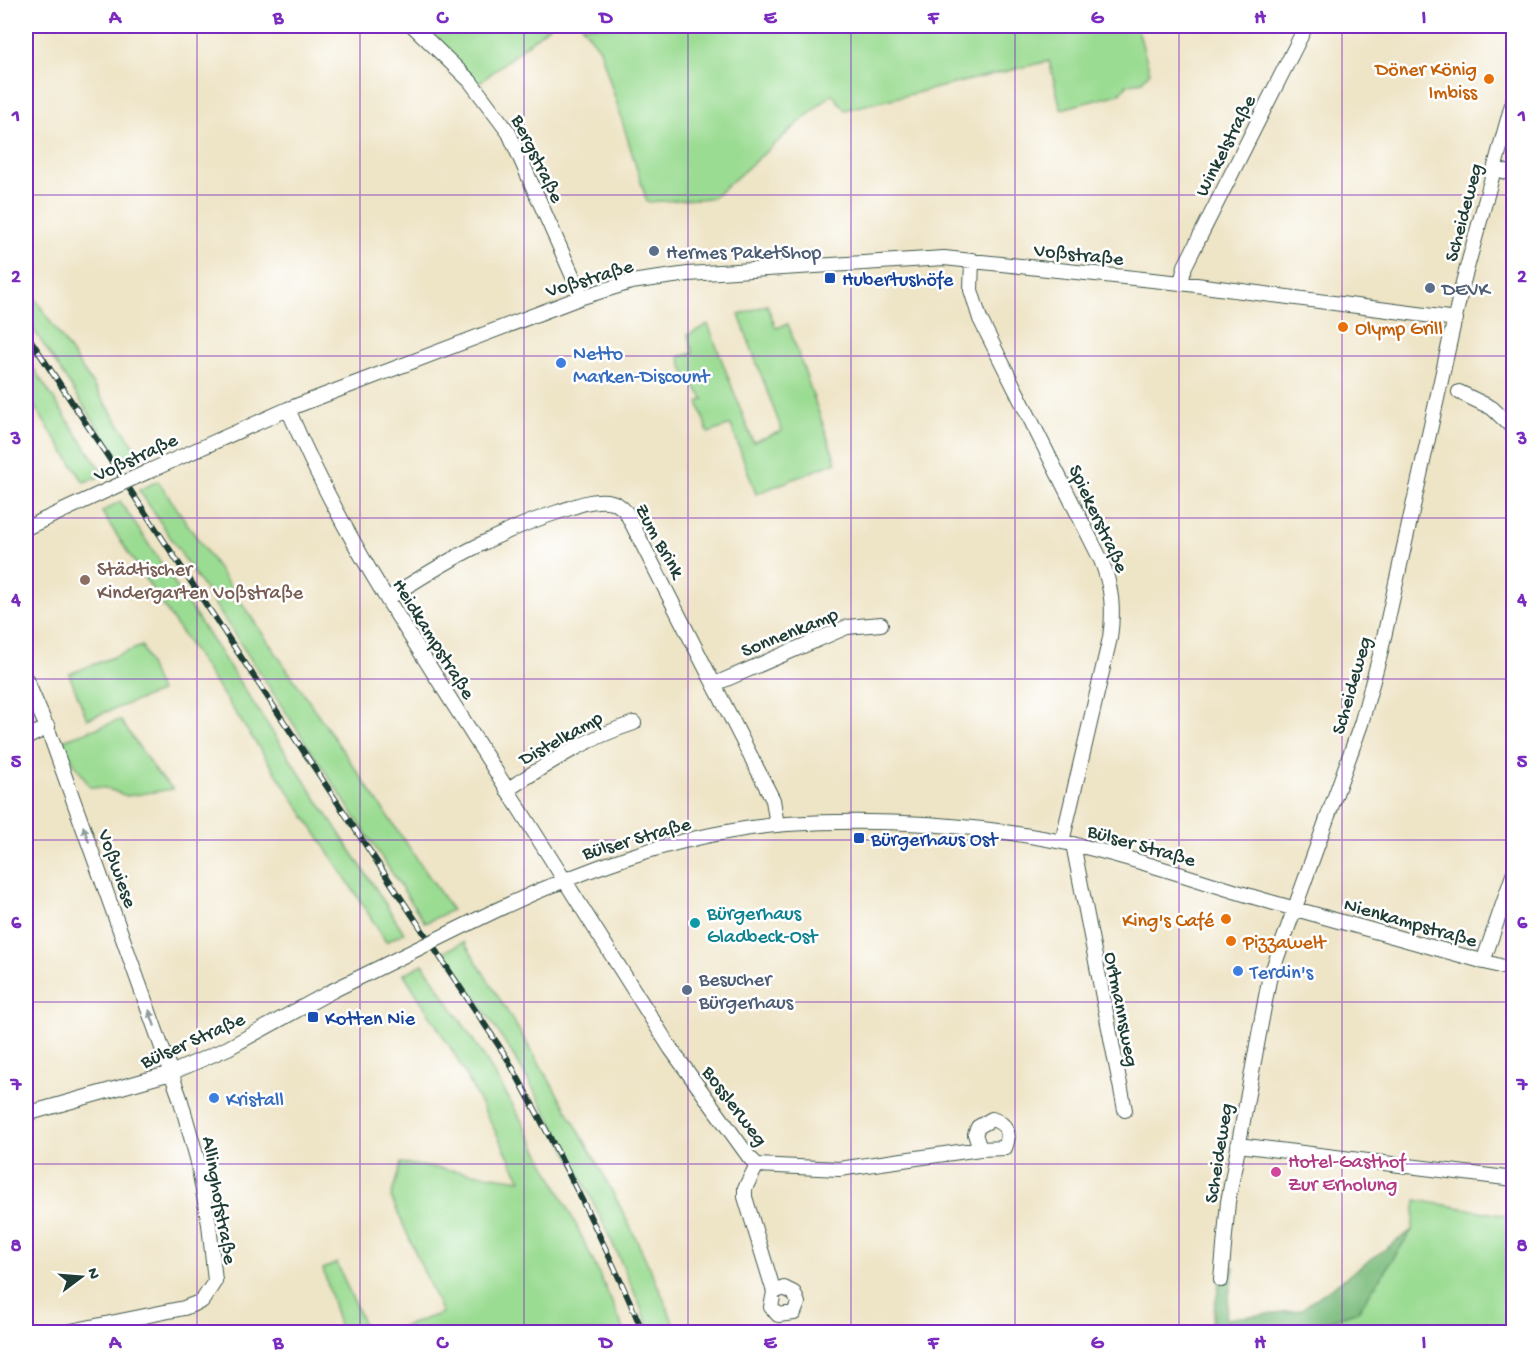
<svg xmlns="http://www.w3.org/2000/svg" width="1539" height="1358" font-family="'Gochi Hand',sans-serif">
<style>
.green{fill:#9bdc93;stroke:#5d8c64;stroke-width:1.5}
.forest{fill:#7cbc7d;stroke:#4e7c58;stroke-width:1.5}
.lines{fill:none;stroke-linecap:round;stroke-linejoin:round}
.minor-casing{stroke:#3e564a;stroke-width:16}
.minor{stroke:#fff;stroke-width:14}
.rail-casing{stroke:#1f3d34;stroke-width:6}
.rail{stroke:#fff;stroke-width:4;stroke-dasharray:11;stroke-linecap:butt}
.minor-bridge-casing{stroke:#3e564a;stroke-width:16;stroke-linecap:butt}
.minor-bridge{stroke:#fff;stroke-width:14}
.oneway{fill:#8f9e9a}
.grid{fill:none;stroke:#7b2cbf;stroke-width:1.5;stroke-opacity:0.55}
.food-dot{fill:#e8710a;stroke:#fff;stroke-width:2}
.service-dot{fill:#5c6f8a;stroke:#fff;stroke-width:2}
.transit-dot{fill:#1a4fb4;stroke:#fff;stroke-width:2}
.shop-dot{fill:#3f7fe0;stroke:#fff;stroke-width:2}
.education-dot{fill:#8d6e63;stroke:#fff;stroke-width:2}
.culture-dot{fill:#0f9aa8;stroke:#fff;stroke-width:2}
.hotel-dot{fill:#d1479c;stroke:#fff;stroke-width:2}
.labels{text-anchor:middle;stroke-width:5;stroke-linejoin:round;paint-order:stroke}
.food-label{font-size:20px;fill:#c56008;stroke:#fff;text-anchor:end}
.street-label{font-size:20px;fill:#1f3d34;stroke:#fff}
.service-label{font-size:20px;fill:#4e5e75;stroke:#fff;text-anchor:start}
.transit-label{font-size:20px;fill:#164399;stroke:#fff;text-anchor:start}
.shop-label{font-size:20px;fill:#366cbe;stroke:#fff;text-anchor:start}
.education-label{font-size:20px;fill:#785e54;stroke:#fff;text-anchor:start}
.culture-label{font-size:20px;fill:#0d838f;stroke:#fff;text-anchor:start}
.hotel-label{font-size:20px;fill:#b23c85;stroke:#fff;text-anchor:start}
.neatline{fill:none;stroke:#7b2cbf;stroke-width:2}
.grid-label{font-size:20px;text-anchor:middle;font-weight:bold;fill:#7b2cbf}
</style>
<rect width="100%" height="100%" fill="#fff"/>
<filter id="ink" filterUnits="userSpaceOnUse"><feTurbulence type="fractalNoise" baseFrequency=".0167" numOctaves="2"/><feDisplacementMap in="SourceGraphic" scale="12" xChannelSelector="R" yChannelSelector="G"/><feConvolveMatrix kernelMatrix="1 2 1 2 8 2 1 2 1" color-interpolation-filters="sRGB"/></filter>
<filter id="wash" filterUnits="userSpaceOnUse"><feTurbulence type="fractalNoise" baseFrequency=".008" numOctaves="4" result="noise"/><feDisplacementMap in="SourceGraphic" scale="24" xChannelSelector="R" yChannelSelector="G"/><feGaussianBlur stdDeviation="1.35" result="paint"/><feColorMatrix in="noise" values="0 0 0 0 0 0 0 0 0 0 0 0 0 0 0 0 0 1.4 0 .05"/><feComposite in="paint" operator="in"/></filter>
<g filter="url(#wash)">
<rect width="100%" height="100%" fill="#eee4c6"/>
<path class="green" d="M422,26H550L478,84Z
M582,26H1137L1150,72L1142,81L1127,85L1119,94L1061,109L1049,61L845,110L832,94L713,198L647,202L600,49Z
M26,285L140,455L123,466L26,318Z
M767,305L776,328L788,324L836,462L756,494L731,425L708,433L698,402L704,399L685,374L679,357L693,353L688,335L708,324L753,442L782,431L739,315Z
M26,357L104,475L84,482L26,394Z
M158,481L452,910L425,923L139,490Z
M120,501L374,886L404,933L386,942C296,796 194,657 102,512Z
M142,646L160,692L87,719L69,674Z
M117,721H121L157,773L173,789L127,796L105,788L90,787L60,741Z
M464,942C543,1068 623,1194 677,1332H651C612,1237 567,1143 513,1055C491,1020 467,986 444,952Z
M423,964C445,998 469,1032 490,1067C542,1151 586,1242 625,1332H388L442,1313L391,1197L401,1163L521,1180L455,1055L404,974Z
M1416,1200L1513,1217V1332H1292L1358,1311L1412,1230Z
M337,1263L367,1332H341L323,1269Z"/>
<path class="forest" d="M1412,1230L1358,1311L1292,1332H1210L1222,1269L1234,1267L1225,1319L1300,1310Z"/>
</g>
<g filter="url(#ink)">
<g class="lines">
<defs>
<path id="minor" d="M413,26L470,81L509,133L582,297
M1495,168L1514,175
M972,260L971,290L980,319L1101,560C1112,587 1114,610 1110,638L1062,842
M1181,283L1185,266L1306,26
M1459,392L1492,408L1514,429
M288,409C316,475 349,537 387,599L671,1049L749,1157L757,1165L839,1169L980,1149L1005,1148C1011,1133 1007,1124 992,1119L978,1127L975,1134L980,1149
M147,472L288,409L582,297L631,282L688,274L944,258L1181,283L1456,319
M26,528L112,488
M387,599C441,564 496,532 558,512C574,507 590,499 607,501C616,502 621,506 626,512L773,800L777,825
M26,679L50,735L180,1098L197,1158L209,1224L215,1281L202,1301L184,1308L66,1332
M715,684L847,627L881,624
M26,738L48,727
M507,790C548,763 587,738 634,723
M1073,844L1125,1110
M474,921C571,873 677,833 787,824C879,818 981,824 1072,844C1140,859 1207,884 1274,903C1354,925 1434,948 1514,970
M1483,962L1514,872
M26,1114L171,1073L228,1048L332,991
M1238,1145L1514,1179
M757,1165L745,1188V1197L774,1292L771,1307L778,1315L794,1313L798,1303L794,1293L784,1288L774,1292
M1221,1280L1228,1202L1269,980L1361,724L1380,655L1462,286L1514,97"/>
</defs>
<use href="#minor" class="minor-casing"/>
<use href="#minor" class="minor"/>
<defs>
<path id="rail" d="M26,333L507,1058C557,1148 603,1238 643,1332"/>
</defs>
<use href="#rail" class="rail-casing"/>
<use href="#rail" class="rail"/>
<defs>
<path id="minor-bridge" d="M112,488L147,472
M332,991L474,921"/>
</defs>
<use href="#minor-bridge" class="minor-bridge-casing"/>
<use href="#minor-bridge" class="minor-bridge"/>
</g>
<defs><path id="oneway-solid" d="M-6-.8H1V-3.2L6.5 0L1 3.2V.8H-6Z" transform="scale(1.5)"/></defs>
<g class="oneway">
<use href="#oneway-solid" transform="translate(86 834) rotate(-110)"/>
<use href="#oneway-solid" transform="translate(152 1018) rotate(-109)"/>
</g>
</g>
<path class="grid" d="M197,26V1332M360,26V1332M524,26V1332M688,26V1332M851,26V1332M1015,26V1332M1179,26V1332M1342,26V1332M26,195H1514M26,356H1514M26,518H1514M26,679H1514M26,840H1514M26,1002H1514M26,1164H1514"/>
<g class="food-dot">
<circle cx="1489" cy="79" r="6"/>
<circle cx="1343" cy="327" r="6"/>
<circle cx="1226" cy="919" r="6"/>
<circle cx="1231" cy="941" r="6"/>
</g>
<g class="service-dot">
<circle cx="654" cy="251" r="6"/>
<circle cx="1430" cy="288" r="6"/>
<circle cx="687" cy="990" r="6"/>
</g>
<g class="transit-dot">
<rect x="824" y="272" width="12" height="12" rx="3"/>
<rect x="853" y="832" width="12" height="12" rx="3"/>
<rect x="307" y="1011" width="12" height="12" rx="3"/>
</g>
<g class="shop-dot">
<circle cx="561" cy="363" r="6"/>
<circle cx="1238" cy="971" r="6"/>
<circle cx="214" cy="1098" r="6"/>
</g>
<circle class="education-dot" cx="85" cy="580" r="6"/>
<circle class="culture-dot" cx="695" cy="923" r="6"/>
<circle class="hotel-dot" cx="1276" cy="1172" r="6"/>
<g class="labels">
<g class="food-label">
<text x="1477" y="75">Döner König<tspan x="1477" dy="23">Imbiss</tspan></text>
<text x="1355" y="334" text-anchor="start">Olymp Grill</text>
<text x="1214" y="926">King's Café</text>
<text x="1243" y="948" text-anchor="start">Pizzawelt</text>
</g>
<g class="street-label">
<text transform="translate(1224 145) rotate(-63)" y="7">Winkelstraße</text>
<text transform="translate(539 158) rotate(64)" y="7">Bergstraße</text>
<text transform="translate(1462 212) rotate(-75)" y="7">Scheideweg</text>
<text transform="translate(1079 253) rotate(6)" y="7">Voßstraße</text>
<text transform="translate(589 277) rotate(-17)" y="7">Voßstraße</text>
<text transform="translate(135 456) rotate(-25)" y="7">Voßstraße</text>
<text transform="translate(1100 518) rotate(65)" y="7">Spiekerstraße</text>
<text transform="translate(661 540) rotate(61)" y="7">Zum Brink</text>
<text transform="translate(789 631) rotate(-22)" y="7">Sonnenkamp</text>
<text transform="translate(435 638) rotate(58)" y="7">Heidkampstraße</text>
<text transform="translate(1350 685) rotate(-74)" y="7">Scheideweg</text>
<text transform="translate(560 737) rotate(-29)" y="7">Distelkamp</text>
<text transform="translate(636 837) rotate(-16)" y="7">Bülser Straße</text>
<text transform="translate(1142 844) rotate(16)" y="7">Bülser Straße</text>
<text transform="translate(119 868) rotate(70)" y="7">Voßwiese</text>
<text transform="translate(1411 921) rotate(16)" y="7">Nienkampstraße</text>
<text transform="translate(1123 1009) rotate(79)" y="7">Ortmannsweg</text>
<text transform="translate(192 1039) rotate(-24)" y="7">Bülser Straße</text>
<text transform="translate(736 1105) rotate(53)" y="7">Bosslerweg</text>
<text transform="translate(1217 1153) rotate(-81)" y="7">Scheideweg</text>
<text transform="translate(221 1200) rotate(80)" y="7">Allinghofstraße</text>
</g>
<g class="service-label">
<text x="666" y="258">Hermes PaketShop</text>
<text x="1442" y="295">DEVK</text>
<text x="699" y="985">Besucher<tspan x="699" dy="23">Bürgerhaus</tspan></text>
</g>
<g class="transit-label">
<text x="842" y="285">Hubertushöfe</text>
<text x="871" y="845">Bürgerhaus Ost</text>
<text x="325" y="1024">Kotten Nie</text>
</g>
<g class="shop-label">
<text x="573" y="359">Netto<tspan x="573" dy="23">Marken-Discount</tspan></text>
<text x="1250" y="978">Terdin's</text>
<text x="226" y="1105">Kristall</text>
</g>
<g class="education-label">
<text x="97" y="575">Städtischer<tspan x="97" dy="23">Kindergarten Voßstraße</tspan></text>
</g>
<g class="culture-label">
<text x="707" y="919">Bürgerhaus<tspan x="707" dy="23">Gladbeck-Ost</tspan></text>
</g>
<g class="hotel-label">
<text x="1288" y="1167">Hotel-Gasthof<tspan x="1288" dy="23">Zur Erholung</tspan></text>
</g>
</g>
<rect width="1539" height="1358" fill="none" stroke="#fff" stroke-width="66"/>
<g transform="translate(81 1277) rotate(74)" stroke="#ffffff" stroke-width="4.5" paint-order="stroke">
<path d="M0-4.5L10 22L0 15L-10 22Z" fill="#1f3d34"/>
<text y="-9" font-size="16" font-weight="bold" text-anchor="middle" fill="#1f3d34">N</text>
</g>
<rect x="33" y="33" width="1473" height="1292" class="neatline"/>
<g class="grid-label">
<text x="115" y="23">A</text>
<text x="278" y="23">B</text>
<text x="442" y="23">C</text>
<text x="606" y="23">D</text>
<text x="770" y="23">E</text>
<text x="933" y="23">F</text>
<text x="1097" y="23">G</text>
<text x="1260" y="23">H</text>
<text x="1424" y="23">I</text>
<text x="16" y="121">1</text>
<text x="1522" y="121">1</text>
<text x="16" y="282">2</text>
<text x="1522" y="282">2</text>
<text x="16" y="444">3</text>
<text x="1522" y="444">3</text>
<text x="16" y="605">4</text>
<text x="1522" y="605">4</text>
<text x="16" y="767">5</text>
<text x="1522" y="767">5</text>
<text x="16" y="928">6</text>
<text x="1522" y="928">6</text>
<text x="16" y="1090">7</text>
<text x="1522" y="1090">7</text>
<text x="16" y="1251">8</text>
<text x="1522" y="1251">8</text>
<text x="115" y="1348">A</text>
<text x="278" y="1348">B</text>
<text x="442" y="1348">C</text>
<text x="606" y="1348">D</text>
<text x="770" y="1348">E</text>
<text x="933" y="1348">F</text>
<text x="1097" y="1348">G</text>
<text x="1260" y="1348">H</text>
<text x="1424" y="1348">I</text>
</g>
</svg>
